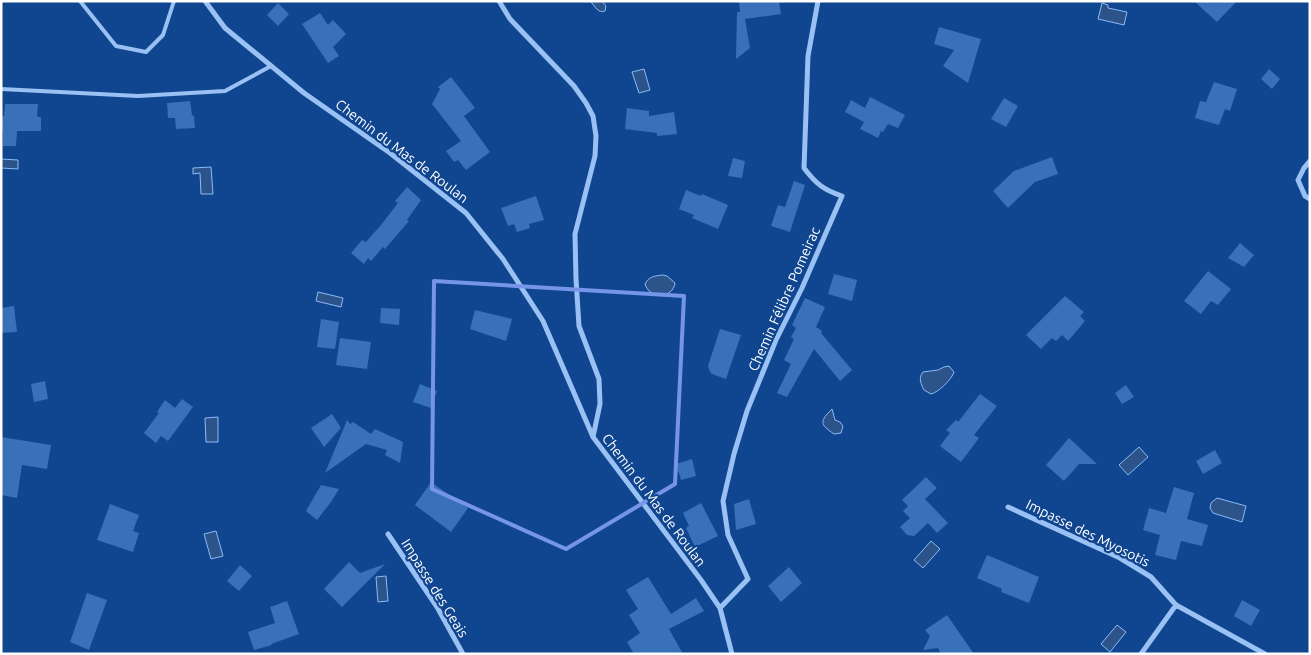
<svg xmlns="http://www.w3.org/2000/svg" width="1311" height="655" font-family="Ubuntu,sans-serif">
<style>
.water{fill:#2c548b;stroke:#8bbbf7}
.building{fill:#3870b9}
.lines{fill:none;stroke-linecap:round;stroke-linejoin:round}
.service{stroke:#9ac1f3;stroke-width:4}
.minor{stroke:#9ac1f3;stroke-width:5}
.marked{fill:none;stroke:#7795e8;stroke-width:4;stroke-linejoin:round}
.labels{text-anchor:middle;stroke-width:4.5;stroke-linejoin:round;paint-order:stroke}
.street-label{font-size:14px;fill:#fff;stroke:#104690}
</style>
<rect width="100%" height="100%" fill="#104690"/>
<path class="water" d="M590,1H602L606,6L605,11C598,14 595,6 590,1Z
M1102,3L1108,5V8L1127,12L1124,25L1098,19Z
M644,69L650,90L639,93L632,72Z
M1,159L18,160V169L1,168Z
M211,167L213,194H201L200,173L193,174V168Z
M663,275L667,276L675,283C673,299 649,299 645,284C649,276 655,276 663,275Z
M318,292L343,298L341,307L316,301Z
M949,366L954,372C952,379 939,392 931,394L924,390C921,384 918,378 923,372L938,370L944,367Z
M832,409L835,420L840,422L843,426L841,433L834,434C819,424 820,421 832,409Z
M218,417V442H206L205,418Z
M1139,447L1148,457L1128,475L1119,465Z
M1217,498L1246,506L1242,522L1213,513L1210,508L1211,503Z
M216,531L223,556L211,559L204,534Z
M931,541L940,549L923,568L914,560Z
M386,576L388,601L378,602L376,577Z
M1117,625L1126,632L1110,652L1101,644Z"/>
<path class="building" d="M739,1H779L781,14L745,19L750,48L736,59L737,12H740Z
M1194,1H1237L1217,22Z
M278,3L289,14L278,26L267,15Z
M320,13L328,25L333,20L346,34L333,47L339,56L328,63L302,24Z
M939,27L981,39L968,83L943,66L954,50L934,44Z
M1269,69L1280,79L1272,89L1261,79Z
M451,77L475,108L464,116L490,152L466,170L458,160L454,162L446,151L461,141L432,104L440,89L438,87Z
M1214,82L1237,89L1230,111L1225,109L1219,125L1195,118L1200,101L1206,102Z
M870,97L905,115L898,128L888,124L883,132L881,131L878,138L860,129L864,122L845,112L851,100L865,108Z
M1004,98L1018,106L1006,127L991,119Z
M190,101L192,115L194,116L195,128L176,129L175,118H168L167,103Z
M5,104H38L37,117H41V131H17L16,146H3V132L1,131V116H4Z
M627,108L649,111V116L674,112L677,134L657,136V133L625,129Z
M1052,157L1058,174L1035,182L1008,208L993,191L1014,171Z
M733,158L745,161L742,178L728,176Z
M794,181L805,185L790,232L771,226L778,205L785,207Z
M407,187L421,200L407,220L409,221L385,249L383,247L371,261L368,258L364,264L351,253L362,240L366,242L381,225L398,203L395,201Z
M686,190L701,196L702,194L728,205L718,229L692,218L694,215L679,209Z
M536,196L544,220L529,224L530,228L517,232L514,224L508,226L501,208Z
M1240,243L1254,255L1244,267L1228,258Z
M1208,271L1231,289L1218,305L1211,301L1201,314L1184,301Z
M834,274L857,280L852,301L828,294Z
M1065,296L1084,312L1080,316L1085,321L1068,341L1062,335L1056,341L1052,338L1041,349L1026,335Z
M805,298L825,307L816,327L822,331L821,333L852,370L840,381L814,349L787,397L777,393L791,364L784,360L794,339L791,337L796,328L792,325Z
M14,306L17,332L1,333V308Z
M381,308L400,309L399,325L380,323Z
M475,310L512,319L506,341L470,329Z
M321,319L339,322L335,349L317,347Z
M720,329L741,335L726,379L712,374L710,372L708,366Z
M340,338L371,342L367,369L336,365Z
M45,381L48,399L34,402L31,384Z
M420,384L437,391L431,408L413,402Z
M1126,385L1134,397L1122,404L1115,393Z
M980,394L997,406L974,435L979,438L961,462L940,446L950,433L946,430L956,420L958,422Z
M182,399L193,407L168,441L161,436L156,443L144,433L159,413L157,412L165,400L175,408Z
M332,414L341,428L324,447L311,428Z
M347,420L350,424L353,422L371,434L375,429L403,442L400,463L385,455L387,450L366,444L325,473Z
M1,437L51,445L47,469L22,465L17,498L1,495Z
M1069,438L1097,464H1079L1064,481L1046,465Z
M1215,450L1222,463L1203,474L1196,461Z
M692,459L696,476L681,480L676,464Z
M926,477L937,488L925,499L948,523L937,533L928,523L914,536L907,535L900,527L910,518L903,511L908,506L902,500Z
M431,482L468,508L451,532L415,505Z
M321,485L339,489L331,502L317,520L306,511Z
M1174,487L1194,493L1187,519L1208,525L1202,546L1181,541L1176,560L1155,555L1160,535L1143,530L1149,508L1166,513Z
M749,499L756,524L736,530L734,504Z
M701,503L718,536L695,547L686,528L689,526L683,513Z
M110,504L139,515L133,531L139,533L133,552L97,540Z
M987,555L1039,577L1029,603L1001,592L1002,589L977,578Z
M349,562L360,573L385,564L342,607L324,589Z
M240,565L252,576L239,591L227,581Z
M789,567L802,583L781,602L768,586Z
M648,577L671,614L696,598L704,611L669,629L683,654H634L627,642L640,633L629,615L638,609L626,590Z
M87,593L107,600L89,650L70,642Z
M1242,600L1260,610L1251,626L1234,616Z
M287,601L299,634L271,644L272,645L254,650L248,632L275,623L270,607Z
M947,615L974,654H941L938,648L923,650L930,636L925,630Z"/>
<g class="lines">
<path class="service" d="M80,1L116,46L146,52L163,35L174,1
M1,89L138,96L225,91L271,66"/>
<path class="minor" d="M205,1L225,28L304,93L390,153L466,213L503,259L543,321L593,437L701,580L720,608L732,654
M499,1L510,19L574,86L586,103L593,116L596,136L595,156L575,234L576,279L579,326L599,379L600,404L593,437
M1310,161L1304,168L1298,180L1305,196L1310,199
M1008,507L1120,558L1151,577L1176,605
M388,534L437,607L463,654
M720,608L748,579L728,535L723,501L734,454L747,411L776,340L802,288L842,196C824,190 816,184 804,168L808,56L818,1
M1141,654L1176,605L1265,654"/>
</g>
<path class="marked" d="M434,281L684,296L675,484L566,549L432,489Z"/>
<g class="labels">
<g class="street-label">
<text transform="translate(402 151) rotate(37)" y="5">Chemin du Mas de Roulan</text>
<text transform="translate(784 299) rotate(-66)" y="5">Chemin Félibre Pomeirac</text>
<text transform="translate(654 500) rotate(53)" y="5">Chemin du Mas de Roulan</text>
<text transform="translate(1088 533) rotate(26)" y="5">Impasse des Myosotis</text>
<text transform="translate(435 588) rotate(58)" y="5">Impasse des Geais</text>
</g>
</g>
<rect width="1311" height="655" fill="none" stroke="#ffffff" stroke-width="5"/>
</svg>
